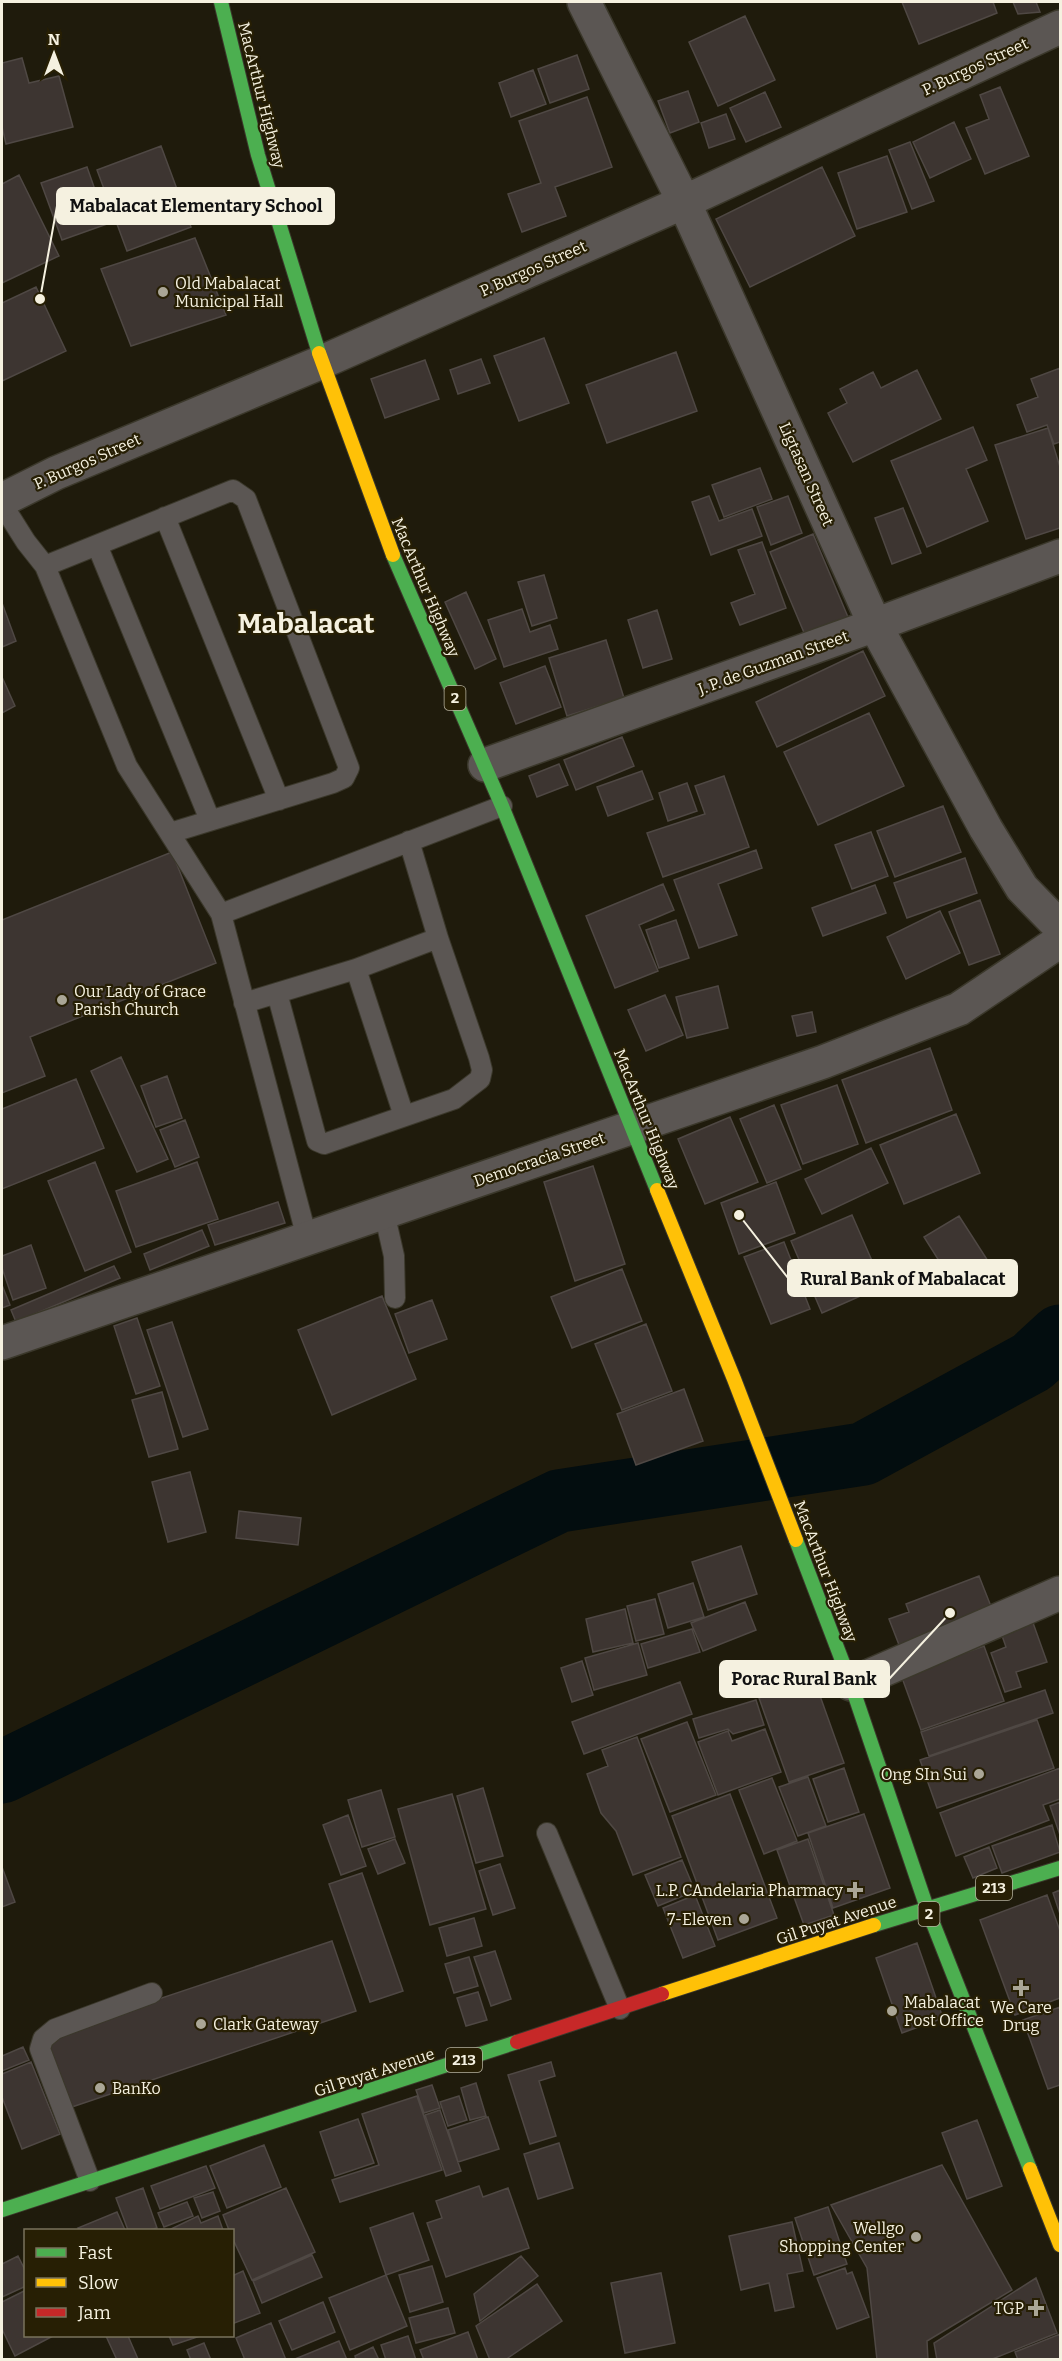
<svg xmlns="http://www.w3.org/2000/svg" width="1062" height="2361" font-family="Bitter,serif">
<style>
.lines{fill:none;stroke-linecap:round;stroke-linejoin:round}
.river{stroke:#030d0f;stroke-width:63}
.building{fill:#3d3531;stroke:#4f4844;stroke-width:1.5}
.lane-casing{stroke:#3b382b;stroke-width:22}
.street-casing{stroke:#3b382b;stroke-width:36}
.fast-casing{stroke:#3b382b;stroke-width:16}
.slow-casing{stroke:#3b382b;stroke-width:16}
.jam-casing{stroke:#3b382b;stroke-width:16}
.lane{stroke:#5b5653;stroke-width:20}
.street{stroke:#5b5653;stroke-width:33}
.fast{stroke:#4caf50;stroke-width:14}
.slow{stroke:#ffc107;stroke-width:14}
.jam{stroke:#c62828;stroke-width:14}
.poi-dot{fill:#aaa696;stroke:#271f04;stroke-width:2}
.labels{text-anchor:middle;stroke-width:4.5;stroke-linejoin:round;paint-order:stroke}
.shield{fill:#271f04;stroke:#b7b29e;stroke-width:1.5}
.shield-label{font-size:15px;font-weight:bold;fill:#f5f1e0}
.street-label{font-size:16px;fill:#f5f1e0;stroke:#271f04}
.poi-label{font-size:16px;fill:#f5f1e0;stroke:#271f04;text-anchor:start}
.town-label{font-size:28px;font-weight:bold;fill:#f5f1e0;stroke:#271f04}
.leader{fill:none;stroke:#f5f1e0;stroke-width:2}
.callout-dot{fill:#f5f1e0;stroke:#271f04;stroke-width:2}
.callout{fill:#f5f1e0;stroke:#f5f1e0;stroke-width:2}
.callout-label{font-size:18px;text-anchor:middle;font-weight:bold;fill:#111}
</style>
<rect width="100%" height="100%" fill="#1f1b0c"/>
<g class="lines">
<path class="river" d="M2,1772L559,1501L863,1454L1032,1362L1060,1336"/>
</g>
<path class="building" d="M902,2H993L997,13L919,44Z
M1013,2H1036L1040,12L1018,14Z
M745,16L775,80L718,106L689,42Z
M577,55L589,89L550,103L538,69Z
M22,58L29,83L59,76L73,127L6,144L2,127V63Z
M533,70L546,104L511,117L499,83Z
M1000,87L1029,156L985,174L966,128L989,119L980,95Z
M688,91L699,122L670,133L658,101Z
M765,92L781,127L746,142L730,108Z
M587,97L612,167L555,187L566,216L522,232L508,194L541,183L519,121Z
M726,114L735,139L709,148L701,123Z
M954,122L971,159L930,178L913,142Z
M910,142L934,201L912,209L889,150Z
M161,146L191,227L127,251L97,170Z
M887,156L907,212L857,229L838,173Z
M87,167L107,224L62,240L41,183Z
M822,167L855,236L750,287L716,219Z
M19,175L59,256L2,283V184Z
M195,238L226,315L131,346L101,269Z
M36,287L66,351L2,381V303Z
M544,338L569,403L519,421L494,356Z
M676,352L697,411L607,443L586,385Z
M481,359L490,383L458,394L450,370Z
M425,360L439,399L385,418L371,379Z
M1060,368V442L1054,444L1047,425L1027,432L1017,405L1038,397L1031,379Z
M917,370L941,419L853,462L828,413L847,403L840,389L873,372L881,388Z
M973,427L987,460L966,469L988,521L927,547L891,461Z
M1048,428L1060,467V528L1026,539L995,445Z
M760,468L772,499L724,517L712,485Z
M709,496L719,521L752,509L762,536L711,555L692,502Z
M788,496L802,533L771,545L757,507Z
M903,508L921,553L892,564L875,518Z
M813,534L848,617L805,635L770,552Z
M762,542L786,608L740,625L731,603L755,594L738,550Z
M544,575L557,618L532,626L518,582Z
M466,592L496,659L475,669L445,602Z
M2,603L16,641L2,647Z
M522,609L530,632L550,625L558,649L504,667L488,620Z
M657,610L672,659L643,668L628,620Z
M606,640L624,698L567,716L549,658Z
M863,651L885,696L777,747L756,702Z
M545,666L561,707L516,724L500,683Z
M2,677L15,706L2,713Z
M869,713L904,786L818,825L784,752Z
M622,737L634,766L576,790L564,760Z
M559,764L568,785L537,797L529,776Z
M642,771L653,799L608,816L597,787Z
M724,776L749,847L663,877L647,833L705,814L695,786Z
M687,783L697,811L668,821L659,793Z
M943,806L961,852L895,877L877,831Z
M871,832L888,876L852,889L835,845Z
M756,850L762,868L718,884L737,935L699,948L674,880Z
M172,852L216,963L30,1037L45,1076L2,1093V920Z
M965,858L977,893L907,918L894,883Z
M663,884L674,910L639,925L658,971L615,988L586,916Z
M875,885L886,913L823,936L812,908Z
M980,900L1000,954L969,965L949,912Z
M940,911L960,953L906,979L887,937Z
M676,920L689,958L659,968L646,930Z
M718,986L728,1028L687,1038L676,997Z
M665,995L683,1035L646,1051L628,1010Z
M812,1012L816,1032L797,1036L792,1016Z
M930,1048L952,1110L866,1143L842,1080Z
M121,1057L168,1159L137,1172L91,1071Z
M167,1076L182,1118L156,1127L141,1086Z
M76,1079L104,1148L2,1189V1109Z
M837,1085L858,1144L803,1164L781,1105Z
M774,1105L801,1169L767,1183L740,1119Z
M956,1114L980,1173L904,1204L880,1145Z
M730,1117L758,1182L705,1204L678,1139Z
M185,1120L199,1157L175,1167L160,1130Z
M871,1148L888,1183L822,1214L805,1179Z
M95,1162L131,1252L85,1271L48,1181Z
M197,1162L218,1219L136,1247L116,1191Z
M593,1166L625,1264L575,1281L544,1182Z
M776,1182L795,1233L739,1254L721,1203Z
M278,1202L285,1223L215,1245L208,1225Z
M852,1215L883,1286L822,1313L791,1241Z
M959,1216L988,1261L953,1283L924,1237Z
M202,1230L209,1246L150,1270L144,1254Z
M784,1242L810,1309L771,1324L744,1257Z
M31,1245L46,1288L13,1300L2,1268V1256Z
M114,1266L120,1278L16,1322L11,1310Z
M622,1269L642,1321L572,1348L551,1297Z
M2,1285L10,1305L2,1308Z
M382,1296L416,1379L332,1415L298,1330Z
M432,1300L447,1339L409,1353L395,1314Z
M137,1318L160,1386L136,1394L114,1326Z
M172,1322L208,1429L183,1437L147,1330Z
M646,1324L672,1391L622,1410L595,1344Z
M684,1389L703,1441L636,1465L617,1414Z
M162,1392L178,1449L149,1457L132,1400Z
M190,1472L206,1532L168,1542L152,1482Z
M239,1511L301,1518L298,1545L236,1538Z
M741,1546L757,1594L708,1610L692,1562Z
M979,1576L994,1614L901,1650L889,1619L909,1612L906,1604Z
M693,1583L704,1617L668,1628L658,1594Z
M655,1599L664,1634L636,1641L627,1606Z
M745,1602L756,1630L703,1651L691,1623Z
M625,1609L633,1643L593,1652L586,1619Z
M1032,1620L1047,1662L1016,1672L1021,1687L1005,1692L991,1653L1006,1647L1000,1630Z
M692,1629L700,1652L648,1668L641,1644Z
M638,1643L647,1675L594,1690L585,1658Z
M984,1646L1004,1701L921,1730L901,1675Z
M582,1661L593,1695L572,1702L561,1668Z
M814,1679L844,1763L789,1782L759,1698Z
M680,1682L692,1714L584,1754L572,1722Z
M1045,1690L1053,1713L929,1756L921,1732Z
M756,1700L764,1725L733,1734L728,1729L699,1738L693,1719Z
M1037,1720L1054,1768L937,1808L920,1760Z
M687,1722L716,1795L670,1812L641,1739Z
M765,1729L781,1772L718,1795L698,1742L728,1731L732,1741Z
M637,1737L681,1857L633,1875L616,1831L601,1813L587,1774L608,1766L602,1750Z
M844,1768L859,1812L828,1822L813,1779Z
M1060,1768V1799L1043,1805L1049,1820L956,1856L940,1813Z
M808,1777L826,1826L798,1836L779,1787Z
M772,1778L797,1841L764,1854L739,1790Z
M483,1788L503,1856L476,1863L457,1796Z
M381,1790L395,1837L362,1847L348,1800Z
M452,1794L486,1909L430,1925L398,1809Z
M730,1794L777,1918L718,1940L672,1816Z
M1060,1802V1835L1050,1806Z
M864,1814L890,1888L833,1908L808,1833Z
M348,1815L366,1866L341,1875L323,1825Z
M1052,1825L1060,1852L1002,1873L992,1846Z
M395,1839L405,1863L378,1874L368,1849Z
M808,1839L834,1915L804,1925L777,1850Z
M989,1847L997,1868L973,1878L964,1857Z
M682,1860L695,1891L658,1906L645,1875Z
M500,1864L515,1908L493,1915L479,1871Z
M2,1867L15,1902L2,1907Z
M362,1873L403,1991L370,2002L329,1884Z
M1060,1890V1914L1053,1893Z
M695,1895L715,1946L683,1958L663,1908Z
M1047,1895L1060,1931V1998L1015,2015L980,1920Z
M474,1918L482,1946L447,1956L439,1928Z
M332,1941L356,2011L69,2108L45,2037Z
M917,1943L943,2018L902,2033L876,1958Z
M495,1951L511,1999L491,2006L474,1957Z
M469,1957L478,1986L454,1993L445,1964Z
M478,1992L487,2020L466,2026L457,1998Z
M1060,2007V2085L1048,2089L1023,2020Z
M23,2047L29,2060L2,2071V2056Z
M31,2062L60,2134L22,2149L2,2097V2074Z
M551,2062L555,2076L539,2081L556,2136L530,2144L508,2075Z
M476,2083L486,2116L470,2120L461,2088Z
M432,2085L440,2108L424,2113L416,2090Z
M417,2096L442,2170L340,2202L332,2180L379,2165L362,2114Z
M459,2096L467,2120L448,2126L440,2102Z
M440,2110L461,2171L446,2176L425,2115Z
M488,2117L499,2149L458,2162L448,2130Z
M358,2119L374,2163L335,2176L320,2132Z
M977,2120L1002,2186L967,2199L942,2133Z
M559,2143L573,2188L538,2199L524,2154Z
M264,2145L281,2187L227,2208L210,2166Z
M942,2165L1012,2290L927,2341L928,2360H877L867,2268L831,2205Z
M206,2166L215,2188L160,2209L151,2186Z
M479,2186L483,2197L508,2188L529,2248L446,2277L427,2223L442,2218L436,2201Z
M143,2188L157,2228L149,2230H128L116,2198Z
M286,2188L315,2252L252,2280L232,2237V2230H229L223,2215Z
M213,2192L220,2211L202,2218L194,2198Z
M187,2202L193,2216L164,2227L158,2213Z
M828,2207L847,2264L814,2275L795,2218Z
M117,2212L125,2230H80L78,2228Z
M413,2213L429,2260L386,2275L370,2228Z
M198,2216L201,2223L218,2216L223,2230H169Z
M792,2222L803,2271L787,2274L794,2307L775,2311L769,2283L741,2290L729,2236Z
M312,2255L322,2277L262,2303L253,2281Z
M18,2256L26,2272V2286L2,2297V2264Z
M521,2256L538,2276L480,2321L474,2294Z
M432,2266L443,2302L410,2312L399,2275Z
M845,2268L847,2274L852,2272L869,2317L837,2329L817,2278Z
M243,2271L260,2313L232,2324V2276Z
M661,2273L675,2343L625,2353L611,2283Z
M386,2275L407,2326L350,2350L329,2298Z
M1036,2278L1057,2333L990,2360H937L934,2343Z
M537,2284L562,2321L505,2360H490L476,2326Z
M26,2290V2336H53L15,2356L2,2329V2302Z
M323,2302L335,2332L292,2350L279,2321Z
M448,2308L455,2333L416,2343L409,2318Z
M271,2323L286,2360H245L236,2338Z
M468,2332L478,2360H424L420,2350Z
M1060,2334V2360H1018L1015,2352Z
M106,2336H128L138,2359L117,2360Z
M169,2336H200L173,2345Z
M408,2336L416,2360H386L381,2345Z
M339,2341L347,2360L295,2359Z
M204,2343L211,2360H191L187,2350Z
M373,2347L379,2360H356L355,2356Z"/>
<g class="lines">
<defs>
<path id="lane" d="M2,504L26,542L45,566L127,766L221,914L307,1238
M165,517L279,800
M97,545L210,820
M45,566L233,490L246,499L349,768L344,778L333,783L170,833
M221,914L502,806
M356,969L404,1116
M277,993L317,1141L324,1144L454,1099L480,1079L482,1070L479,1058L438,938L409,841
M244,1003L356,969L438,938
M384,1212L394,1256L395,1298
M547,1833L620,2009
M90,2181L40,2049L43,2039L55,2029L152,1993"/>
<path id="street" d="M584,2L684,202L875,625L986,829L1022,888L1060,927
M2,500L56,473L322,362L684,202L1060,27
M485,765L875,625L1060,556
M2,1343L823,1062L959,1009L1060,941
M851,1684L1060,1593"/>
<path id="fast" d="M221,2L258,155L319,353
M393,555L502,806L657,1190
M796,1540L851,1684L927,1908L1030,2169
M874,1925L1060,1868
M2,2210L517,2042"/>
<path id="slow" d="M319,353L393,555
M657,1190L734,1379L796,1540
M662,1994L874,1925
M1030,2169L1060,2245"/>
<path id="jam" d="M517,2042L662,1994"/>
</defs>
<use href="#lane" class="lane-casing"/>
<use href="#street" class="street-casing"/>
<use href="#fast" class="fast-casing"/>
<use href="#slow" class="slow-casing"/>
<use href="#jam" class="jam-casing"/>
<use href="#lane" class="lane"/>
<use href="#street" class="street"/>
<use href="#fast" class="fast"/>
<use href="#slow" class="slow"/>
<use href="#jam" class="jam"/>
</g>
<g class="poi-dot">
<circle cx="163" cy="292" r="6"/>
<circle cx="62" cy="1000" r="6"/>
<circle cx="979" cy="1774" r="6"/>
<path d="M852 1881h6v6h6v6h-6v6h-6v-6h-6v-6h6z"/>
<circle cx="744" cy="1919" r="6"/>
<path d="M1018 1979h6v6h6v6h-6v6h-6v-6h-6v-6h6z"/>
<circle cx="892" cy="2011" r="6"/>
<circle cx="201" cy="2024" r="6"/>
<circle cx="100" cy="2088" r="6"/>
<circle cx="916" cy="2237" r="6"/>
<path d="M1033 2299h6v6h6v6h-6v6h-6v-6h-6v-6h6z"/>
</g>
<g class="labels">
<g class="shield">
<rect x="444.5" y="686" width="21" height="24" rx="4.5"/>
<rect x="976" y="1876" width="36" height="24" rx="4.5"/>
<rect x="918.5" y="1902" width="21" height="24" rx="4.5"/>
<rect x="446" y="2048" width="36" height="24" rx="4.5"/>
</g>
<g class="shield-label">
<text x="455" y="703">2</text>
<text x="994" y="1893">213</text>
<text x="929" y="1919">2</text>
<text x="464" y="2065">213</text>
</g>
<g class="street-label">
<text transform="translate(975 66) rotate(-25)" y="6">P. Burgos Street</text>
<text transform="translate(262 95) rotate(76)" y="6">MacArthur Highway</text>
<text transform="translate(533 268) rotate(-24)" y="6">P. Burgos Street</text>
<text transform="translate(87 461) rotate(-24)" y="6">P. Burgos Street</text>
<text transform="translate(807 474) rotate(66)" y="6">Ligtasan Street</text>
<text transform="translate(426 587) rotate(67)" y="6">MacArthur Highway</text>
<text transform="translate(773 662) rotate(-20)" y="6">J. P. de Guzman Street</text>
<text transform="translate(647 1119) rotate(68)" y="6">MacArthur Highway</text>
<text transform="translate(539 1159) rotate(-19)" y="6">Democracia Street</text>
<text transform="translate(826 1571) rotate(69)" y="6">MacArthur Highway</text>
<text transform="translate(836 1920) rotate(-18)" y="6">Gil Puyat Avenue</text>
<text transform="translate(374 2072) rotate(-18)" y="6">Gil Puyat Avenue</text>
</g>
<g class="poi-label">
<text x="175" y="289">Old Mabalacat<tspan x="175" dy="18">Municipal Hall</tspan></text>
<text x="74" y="997">Our Lady of Grace<tspan x="74" dy="18">Parish Church</tspan></text>
<text x="967" y="1780" text-anchor="end">Ong SIn Sui</text>
<text x="843" y="1896" text-anchor="end">L.P. CAndelaria Pharmacy</text>
<text x="732" y="1925" text-anchor="end">7-Eleven</text>
<text x="904" y="2008">Mabalacat<tspan x="904" dy="18">Post Office</tspan></text>
<text x="1021" y="2013" text-anchor="middle">We Care<tspan x="1021" dy="18">Drug</tspan></text>
<text x="213" y="2030">Clark Gateway</text>
<text x="112" y="2094">BanKo</text>
<text x="904" y="2234" text-anchor="end">Wellgo<tspan x="904" dy="18">Shopping Center</tspan></text>
<text x="1024" y="2314" text-anchor="end">TGP</text>
</g>
<g class="town-label">
<text x="306" y="633">Mabalacat</text>
</g>
</g>
<path class="leader" d="M40 299L57 206M739 1215L788 1278M950 1613L889 1679"/>
<g class="callout-dot">
<circle cx="40" cy="299" r="6"/>
<circle cx="739" cy="1215" r="6"/>
<circle cx="950" cy="1613" r="6"/>
</g>
<g class="callout">
<rect x="57" y="188" width="277" height="36" rx="6"/>
<rect x="788" y="1260" width="229" height="36" rx="6"/>
<rect x="720" y="1661" width="169" height="36" rx="6"/>
</g>
<g class="callout-label">
<text x="196" y="212">Mabalacat Elementary School</text>
<text x="903" y="1285">Rural Bank of Mabalacat</text>
<text x="804" y="1685">Porac Rural Bank</text>
</g>
<rect width="1062" height="2361" fill="none" stroke="#f5f1e0" stroke-width="6"/>
<rect x="24" y="2229" width="210" height="108" fill="#271f04" stroke="#79735c" stroke-width="1.5"/>
<rect x="36" y="2248" width="30" height="9" fill="#4caf50" stroke="#79735c" stroke-width="1.5"/>
<text x="78" y="2259" font-size="18" fill="#f5f1e0">Fast</text>
<rect x="36" y="2278" width="30" height="9" fill="#ffc107" stroke="#79735c" stroke-width="1.5"/>
<text x="78" y="2289" font-size="18" fill="#f5f1e0">Slow</text>
<rect x="36" y="2308" width="30" height="9" fill="#c62828" stroke="#79735c" stroke-width="1.5"/>
<text x="78" y="2319" font-size="18" fill="#f5f1e0">Jam</text>
<g transform="translate(54 54)" stroke="#271f04" stroke-width="4.5" paint-order="stroke">
<path d="M0-4.5L10 22L0 15L-10 22Z" fill="#f5f1e0"/>
<text y="-9" font-size="16" font-weight="bold" text-anchor="middle" fill="#f5f1e0">N</text>
</g>
</svg>
